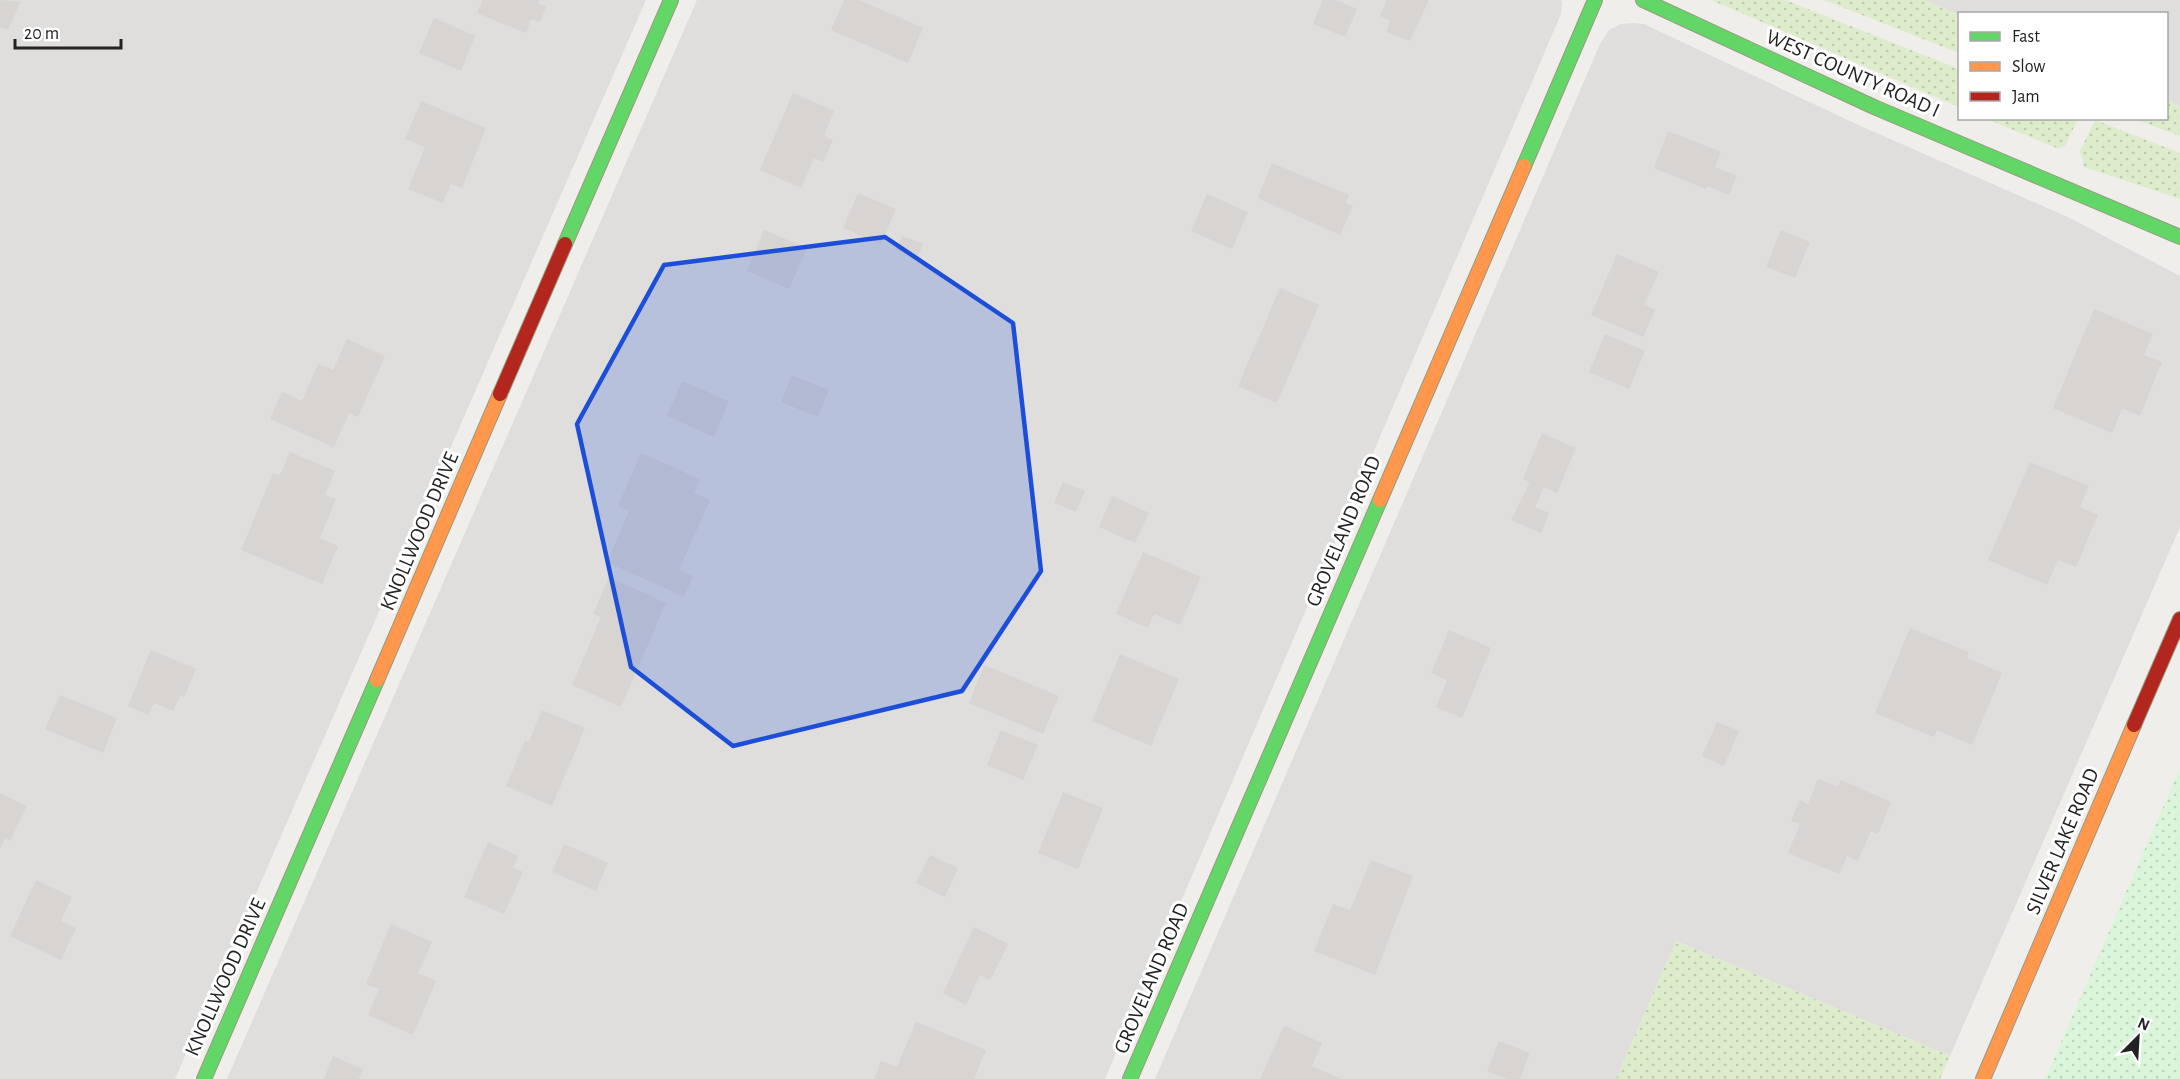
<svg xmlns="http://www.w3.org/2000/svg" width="2180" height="1079" font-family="'Alegreya Sans',sans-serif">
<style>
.residential{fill:#dfdedc}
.grass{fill:url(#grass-dots)}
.park{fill:url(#park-dots)}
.building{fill:#d7d4d2}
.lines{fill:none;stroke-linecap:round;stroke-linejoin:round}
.fast-casing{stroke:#999a82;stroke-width:16}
.slow-casing{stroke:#999a82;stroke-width:16}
.jam-casing{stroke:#999a82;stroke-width:16}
.fast{stroke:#63d668;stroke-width:14}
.slow{stroke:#ff974d;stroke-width:14}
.jam{stroke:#b3261e;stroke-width:14}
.marked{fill:#1d4ed8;fill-opacity:0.2;stroke:#1d4ed8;stroke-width:4.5;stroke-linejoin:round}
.labels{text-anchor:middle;stroke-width:6;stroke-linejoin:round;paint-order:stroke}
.street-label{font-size:21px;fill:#222;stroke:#fff}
</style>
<defs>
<pattern id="grass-dots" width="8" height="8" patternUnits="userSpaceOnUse" patternTransform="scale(1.5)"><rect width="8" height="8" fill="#ddeccb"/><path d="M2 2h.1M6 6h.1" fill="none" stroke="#bdcaae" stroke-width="1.8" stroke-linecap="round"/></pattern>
<pattern id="park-dots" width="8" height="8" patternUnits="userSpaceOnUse" patternTransform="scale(1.5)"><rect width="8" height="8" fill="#daf5da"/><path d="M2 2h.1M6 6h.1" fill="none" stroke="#bbd2bb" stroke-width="1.8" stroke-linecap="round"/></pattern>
</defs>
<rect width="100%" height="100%" fill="#f0eeeb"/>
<path class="residential" d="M0,0H646L175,1079H0Z
M697,0H1561L1562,4L1561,14L1105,1079H227Z
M1924,0H2180V106L2167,101L2166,14L1959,15Z
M1634,23L1644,24L1854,123L2070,218L2180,276V527L1950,1056L1676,941L1616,1079H1155L1600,44L1609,30L1621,24Z"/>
<path class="grass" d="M1711,0H1785L1959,69V107Z
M1824,0H1924L1959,15V53Z
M2167,101L2180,106V136L2134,119L2166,118Z
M1987,119H2078L2065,146L2059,149Z
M2095,120L2180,153V199L2084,167L2080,151Z
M1676,941L1950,1056L1940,1079H1616Z"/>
<path class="park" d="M2180,768V1079H2045Z"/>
<path class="building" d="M0,0L20,2L8,30L0,27Z
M483,0H539L538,3L546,7L540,22L531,19L526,33L477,13Z
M844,0H859L923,28L908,63L831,30Z
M1323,0H1336L1357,9L1345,37L1313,24Z
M1387,0H1429L1410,41L1386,32L1390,21L1380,16Z
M434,18L475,36L461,71L419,53Z
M793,93L834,111L824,136L833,140L823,162L814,158L801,188L760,170Z
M421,101L486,128L462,188L451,184L443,203L408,189L425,147L405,139Z
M1668,131L1721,152L1715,167L1737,176L1729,195L1707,186L1706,189L1654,168Z
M1272,163L1349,195L1346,203L1353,206L1340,235L1258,198Z
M858,193L896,209L881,244L843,228Z
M1207,194L1248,212L1232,249L1191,231Z
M764,230L807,248L789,289L747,271Z
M1781,230L1810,242L1795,278L1766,267Z
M902,236L923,244L917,259L896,250Z
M1617,254L1659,272L1644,305L1655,310L1643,337L1591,315Z
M1280,288L1319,305L1277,403L1238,386Z
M2094,309L2153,334L2144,355L2162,362L2140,416L2122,408L2112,433L2053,408Z
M1605,334L1645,351L1629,389L1589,372Z
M347,339L385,356L358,417L349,413L334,447L270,419L282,392L302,401L318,364L333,370Z
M792,375L829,390L818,417L781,402Z
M682,381L729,401L714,437L667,416Z
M1542,433L1576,448L1557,493L1544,487L1535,507L1549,513L1541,533L1511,520L1530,482L1523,479Z
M290,452L335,471L325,495L336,499L320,538L338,546L322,584L241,550L273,473L280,475Z
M641,453L700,479L694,492L710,500L679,570L693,576L684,597L607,562L629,511L618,506Z
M2030,462L2089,486L2080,507L2098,515L2076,567L2058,560L2047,585L1988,560Z
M1063,482L1085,491L1076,512L1054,503Z
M1112,496L1149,513L1135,543L1099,527Z
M1143,552L1201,577L1180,625L1154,614L1148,628L1116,614Z
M609,577L666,603L621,707L572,685L601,617L593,614Z
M1910,628L1969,652L1967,658L2002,673L1972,745L1937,730L1934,737L1875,713Z
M1449,630L1491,648L1462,718L1436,707L1447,680L1431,673Z
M151,650L196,669L184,697L180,695L173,711L154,703L148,715L128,706Z
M1120,654L1179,679L1151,746L1092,721Z
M984,665L1059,696L1043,734L969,703Z
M60,695L117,718L103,753L45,729Z
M542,710L585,728L552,806L506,786L525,740L529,742Z
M1717,722L1739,731L1724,766L1702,756Z
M1001,730L1038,745L1023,780L987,765Z
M1818,779L1838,787L1841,780L1891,802L1878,834L1871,831L1858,861L1847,856L1839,874L1788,853L1800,824L1791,821L1800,800L1808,804Z
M1063,792L1103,808L1078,869L1038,853Z
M0,793L27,806L10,841L5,838L0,849Z
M488,842L518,856L513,868L523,872L504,914L464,897Z
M564,844L608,863L596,891L552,872Z
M930,855L958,868L945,897L916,883Z
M1371,860L1413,876L1375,975L1314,951L1333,904L1350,910Z
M36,880L72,897L61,921L76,928L61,960L10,936Z
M391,924L432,942L418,973L436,981L413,1035L368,1015L379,989L366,984Z
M974,927L1008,944L990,980L980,975L966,1005L943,993Z
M916,1022L986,1050L974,1079H874L881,1061L897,1067Z
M1284,1026L1322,1043L1312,1066L1341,1079H1260Z
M1499,1041L1530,1053L1520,1079H1507L1487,1071Z
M333,1056L363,1069L359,1079H324Z"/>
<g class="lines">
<defs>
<path id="fast" d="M1643,0L1874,107L2180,237
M1524,166L1595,0
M565,244L671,0
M204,1079L377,680
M1130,1079L1380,500"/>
<path id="slow" d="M1380,500L1524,166
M377,680L500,394
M1983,1079L2134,725"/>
<path id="jam" d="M500,394L565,244
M2134,725L2180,619"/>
</defs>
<use href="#fast" class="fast-casing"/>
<use href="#slow" class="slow-casing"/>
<use href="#jam" class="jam-casing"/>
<use href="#fast" class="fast"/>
<use href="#slow" class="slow"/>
<use href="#jam" class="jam"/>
</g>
<path class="marked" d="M885,237L1013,323L1041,571L962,691L733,746L631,667L577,424L664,265Z"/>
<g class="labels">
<g class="street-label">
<text transform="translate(1853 73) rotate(24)" y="7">WEST COUNTY ROAD I</text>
<text transform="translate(419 531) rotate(-67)" y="7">KNOLLWOOD DRIVE</text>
<text transform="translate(1343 531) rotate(-67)" y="7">GROVELAND ROAD</text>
<text transform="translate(2062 841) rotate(-67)" y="7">SILVER LAKE ROAD</text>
<text transform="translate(225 977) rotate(-66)" y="7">KNOLLWOOD DRIVE</text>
<text transform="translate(1151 978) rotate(-67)" y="7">GROVELAND ROAD</text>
</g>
</g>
<rect x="1958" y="12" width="210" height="108" fill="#ffffff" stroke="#a7a7a7" stroke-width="1.5"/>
<rect x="1970" y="32" width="30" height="9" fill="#63d668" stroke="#a7a7a7" stroke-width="1.5"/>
<text x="2012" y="42" font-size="18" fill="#222222">Fast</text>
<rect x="1970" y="62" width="30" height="9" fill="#ff974d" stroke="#a7a7a7" stroke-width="1.5"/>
<text x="2012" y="72" font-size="18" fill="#222222">Slow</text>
<rect x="1970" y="92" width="30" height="9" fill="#b3261e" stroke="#a7a7a7" stroke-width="1.5"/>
<text x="2012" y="102" font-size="18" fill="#222222">Jam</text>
<g transform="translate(2138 1037) rotate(24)" stroke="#ffffff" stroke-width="4.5" paint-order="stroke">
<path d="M0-4.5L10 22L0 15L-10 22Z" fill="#222222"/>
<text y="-9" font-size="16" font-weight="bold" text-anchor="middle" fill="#222222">N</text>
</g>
<path d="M15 39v9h106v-9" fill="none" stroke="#222222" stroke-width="3"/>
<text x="24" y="39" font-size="18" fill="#222222" stroke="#ffffff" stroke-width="4.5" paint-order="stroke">20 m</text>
</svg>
